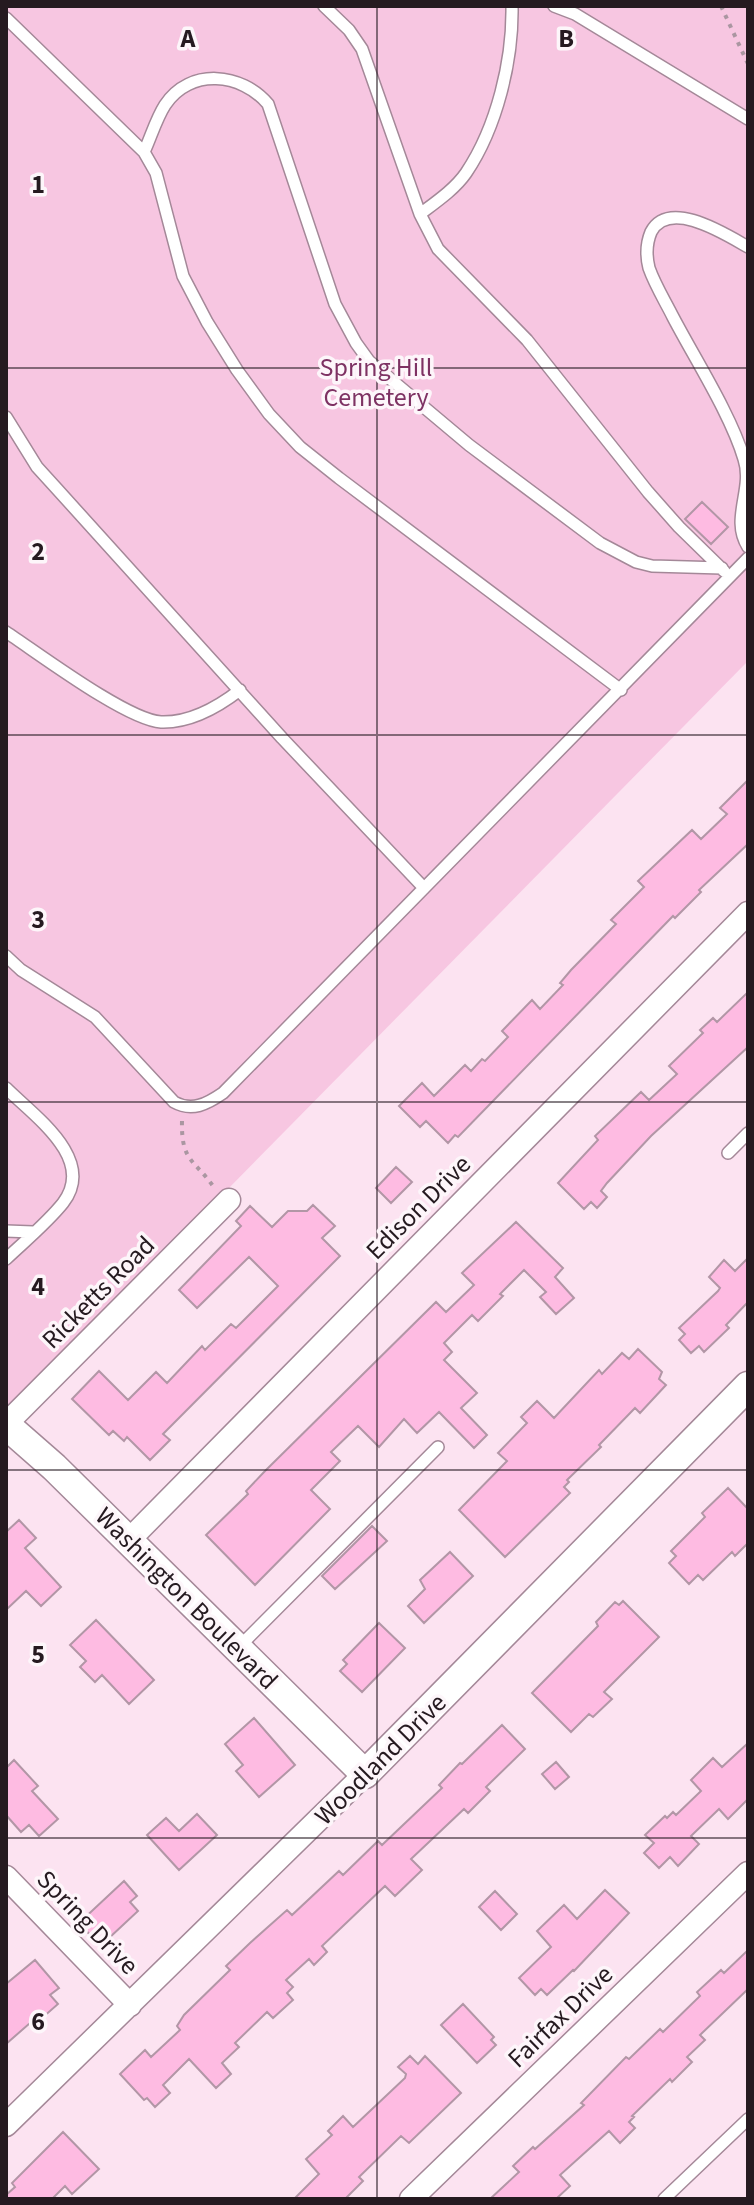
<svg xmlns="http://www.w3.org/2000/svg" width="754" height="2205" font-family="'Source Sans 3',sans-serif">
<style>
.green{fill:#f7c6e1}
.building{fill:#febbe2;stroke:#b296a6;stroke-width:2}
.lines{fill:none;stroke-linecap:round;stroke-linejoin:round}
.service-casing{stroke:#a48898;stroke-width:14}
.minor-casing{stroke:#a48898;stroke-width:25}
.tertiary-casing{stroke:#a48898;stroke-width:31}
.path{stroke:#aa96a1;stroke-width:4;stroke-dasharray:4 6;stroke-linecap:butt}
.service{stroke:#fff;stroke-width:11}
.minor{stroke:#fff;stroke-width:22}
.tertiary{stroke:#fff;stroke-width:28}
.grid{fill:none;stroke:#251a20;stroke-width:2;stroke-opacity:0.55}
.labels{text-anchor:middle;stroke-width:7;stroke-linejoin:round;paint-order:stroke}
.park-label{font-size:26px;fill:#7e3263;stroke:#fdf6fa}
.street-label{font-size:26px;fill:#251a20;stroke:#fdf6fa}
.grid-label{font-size:26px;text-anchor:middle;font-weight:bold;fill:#251a20;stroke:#fdf6fa;stroke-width:7;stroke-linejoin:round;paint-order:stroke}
</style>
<rect width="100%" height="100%" fill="#fce3f1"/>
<path class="green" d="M6,6H748V661L226,1191L6,1410Z"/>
<path class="building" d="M702,502L728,527L711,544L685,519Z
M748,780V844L699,890L701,892L675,918L673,916L458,1137L455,1135L448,1143L426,1121L420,1127L399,1106L422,1083L434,1096L465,1065L471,1071L482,1059L485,1061L508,1037L502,1031L532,1000L540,1009L563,985L560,983L571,970L616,924L611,920L644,887L638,881L692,830L701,839L727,814L720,808Z
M748,992V1047L651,1136L607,1183L601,1191L607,1197L597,1208L591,1202L584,1209L558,1183L598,1140L595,1136L641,1092L649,1100L677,1074L669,1066L703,1033L700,1030L713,1018L717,1022Z
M396,1167L412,1182L391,1203L376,1188Z
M313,1205L335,1226L322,1238L340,1256L163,1434L170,1440L150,1460L127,1437L124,1441L113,1431L109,1435L72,1399L99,1371L128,1400L156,1372L167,1383L202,1346L205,1350L231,1324L236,1328L278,1286L249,1257L197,1308L179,1290L241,1226L236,1221L250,1206L272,1227L288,1211H307Z
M516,1222L563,1268L555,1277L574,1298L556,1314L540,1297L546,1292L524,1270L500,1294L503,1296L478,1321L472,1315L444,1343L452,1352L444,1360L477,1393L461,1408L487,1435L474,1448L439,1412L417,1433L404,1419L379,1447L358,1426L331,1452L340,1461L311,1490L330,1509L255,1585L206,1535L248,1494L246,1491L265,1471L436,1302L446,1312L474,1285L462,1273Z
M748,1258V1302L726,1325L729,1328L704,1352L699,1346L691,1353L679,1340L685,1334L679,1328L718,1291L720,1288L709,1277L724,1260L735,1271Z
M638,1349L662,1372L659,1379L666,1385L640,1413L635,1408L599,1445L601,1447L567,1480L569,1482L564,1487L570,1493L505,1557L459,1510L507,1461L498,1453L527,1423L521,1417L537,1401L554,1418L599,1370L602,1374L622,1353L629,1359Z
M728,1488L748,1509V1543L735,1556L732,1552L703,1580L698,1575L689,1584L669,1563L676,1556L671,1551L705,1517L702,1513Z
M19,1520L36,1538L25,1548L61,1587L41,1606L26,1591L6,1610V1532Z
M372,1526L387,1541L335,1589L322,1576Z
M450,1552L473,1576L424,1623L408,1606L425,1589L420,1580Z
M623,1601L659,1637L604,1692L612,1699L593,1717L589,1714L571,1732L532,1693L598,1626L596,1622L615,1602L619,1605Z
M96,1620L154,1680L129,1704L102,1675L95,1682L80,1667L86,1661L70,1645Z
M379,1623L405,1648L362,1692L340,1671L347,1664L343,1660Z
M254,1718L295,1765L259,1797L236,1771L243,1765L225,1744Z
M502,1725L525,1749L486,1787L490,1791L468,1813L464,1809L411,1859L422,1870L395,1896L385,1886L322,1946L327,1952L314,1965L309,1959L286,1980L293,1987L287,1993L293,2000L273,2018L267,2012L235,2043L239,2047L222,2063L231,2074L216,2088L189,2059L163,2085L170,2093L155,2107L147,2098L144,2100L120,2074L145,2050L151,2057L180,2030L177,2026L184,2015L230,1970L226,1966L250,1943L287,1910L292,1915L339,1871L343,1875L378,1841L382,1845L442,1788L439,1785L460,1763L462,1764Z
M748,1743V1799L728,1819L719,1809L691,1836L699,1844L678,1866L670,1857L659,1868L644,1853L654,1843L645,1835L665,1816L667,1818L673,1812L676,1815L701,1791L691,1780L713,1758L722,1767Z
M14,1760L38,1786L32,1791L58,1819L39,1836L29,1825L21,1832L6,1815V1768Z
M556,1762L569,1777L555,1789L542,1774Z
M197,1814L217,1835L179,1870L147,1835L166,1818L179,1831Z
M124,1881L137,1896L130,1902L138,1911L109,1938L103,1931L94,1939L79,1923Z
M605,1890L629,1913L574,1971L573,1970L547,1995L541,1989L535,1995L519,1978L551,1947L537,1931L564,1905L577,1919Z
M495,1891L517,1914L501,1930L479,1907Z
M748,1950V1989L700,2035L705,2040L687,2057L692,2062L672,2082L670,2079L632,2116L634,2117L629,2122L635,2128L620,2143L609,2131L560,2175L570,2186L556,2199H490L519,2172L513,2166L533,2147L535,2149L584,2105L581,2103L626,2057L629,2059L660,2029L663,2032L700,1996L697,1992L721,1970L724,1973Z
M35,1960L59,1988L50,1995L58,2004L41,2019L38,2016L6,2044V1984Z
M463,2004L494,2037L491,2040L496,2045L477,2063L441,2025Z
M410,2056L418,2064L425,2056L461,2093L409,2143L401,2136L359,2177L363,2181L345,2199H294L319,2174L306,2159L332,2135L328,2131L343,2116L353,2127L405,2078L406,2074L398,2067Z
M63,2132L99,2169L72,2194L65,2186L52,2199H6V2195L15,2187L12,2183Z"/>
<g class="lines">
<defs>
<path id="service" d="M324,6L349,30L362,49L420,214L438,249L527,340L648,492L679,527L724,571
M554,6L575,14L748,119
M6,18L144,152L156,173L183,276L207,322L237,370L269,414L300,447L339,478L621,690
M144,152C151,137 156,119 165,105C190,67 242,73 268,104L335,304L356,343L369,361L469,445L600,543L636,562L652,566L722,568
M420,214C436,202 455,189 466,173C497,127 513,60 512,6
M748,247C725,234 669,198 651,232C646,244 646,256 649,268C655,285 665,301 673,317C695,359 731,415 744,459C754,489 730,519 748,547
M6,417L37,467L57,489L282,738L424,888
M6,632C38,653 127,720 161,722C189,723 218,707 240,690
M6,956L21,970L95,1017L174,1102C192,1112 207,1104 223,1093L748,558
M6,1088C34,1116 97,1159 63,1203C47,1223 25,1241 6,1259
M728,1153L748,1133
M6,1231L33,1232
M238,1648L438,1447
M664,2199L748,2119"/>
<path id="minor" d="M6,1424L229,1200
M129,1540L748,913
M6,1877L130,2005
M6,2125L365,1774
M411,2199L748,1873"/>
<path id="tertiary" d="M6,1425L54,1467L365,1774L748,1386"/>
</defs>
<use href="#service" class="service-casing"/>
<use href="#minor" class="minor-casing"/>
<use href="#tertiary" class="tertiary-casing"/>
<path class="path" d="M721,6L748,64
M182,1121C181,1163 195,1159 215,1189"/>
<use href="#service" class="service"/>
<use href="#minor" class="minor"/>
<use href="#tertiary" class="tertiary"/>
</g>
<path class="grid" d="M377,6V2199M6,368H748M6,735H748M6,1102H748M6,1470H748M6,1838H748"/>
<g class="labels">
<g class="park-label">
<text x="376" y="376">Spring Hill<tspan x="376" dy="30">Cemetery</tspan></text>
</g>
<g class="street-label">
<text transform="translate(418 1207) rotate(-45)" y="9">Edison Drive</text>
<text transform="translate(98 1292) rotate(-45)" y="9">Ricketts Road</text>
<text transform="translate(187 1598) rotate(45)" y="9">Washington Boulevard</text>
<text transform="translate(380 1759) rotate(-45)" y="9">Woodland Drive</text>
<text transform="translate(88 1922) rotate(46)" y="9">Spring Drive</text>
<text transform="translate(560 2016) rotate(-44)" y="9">Fairfax Drive</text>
</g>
</g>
<g class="grid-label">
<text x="188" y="47">A</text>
<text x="566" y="47">B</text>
<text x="38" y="193">1</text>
<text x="38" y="560">2</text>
<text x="38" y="928">3</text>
<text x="38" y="1295">4</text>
<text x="38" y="1663">5</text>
<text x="38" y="2030">6</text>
</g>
<rect width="754" height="2205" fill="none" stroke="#251a20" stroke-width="16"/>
</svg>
